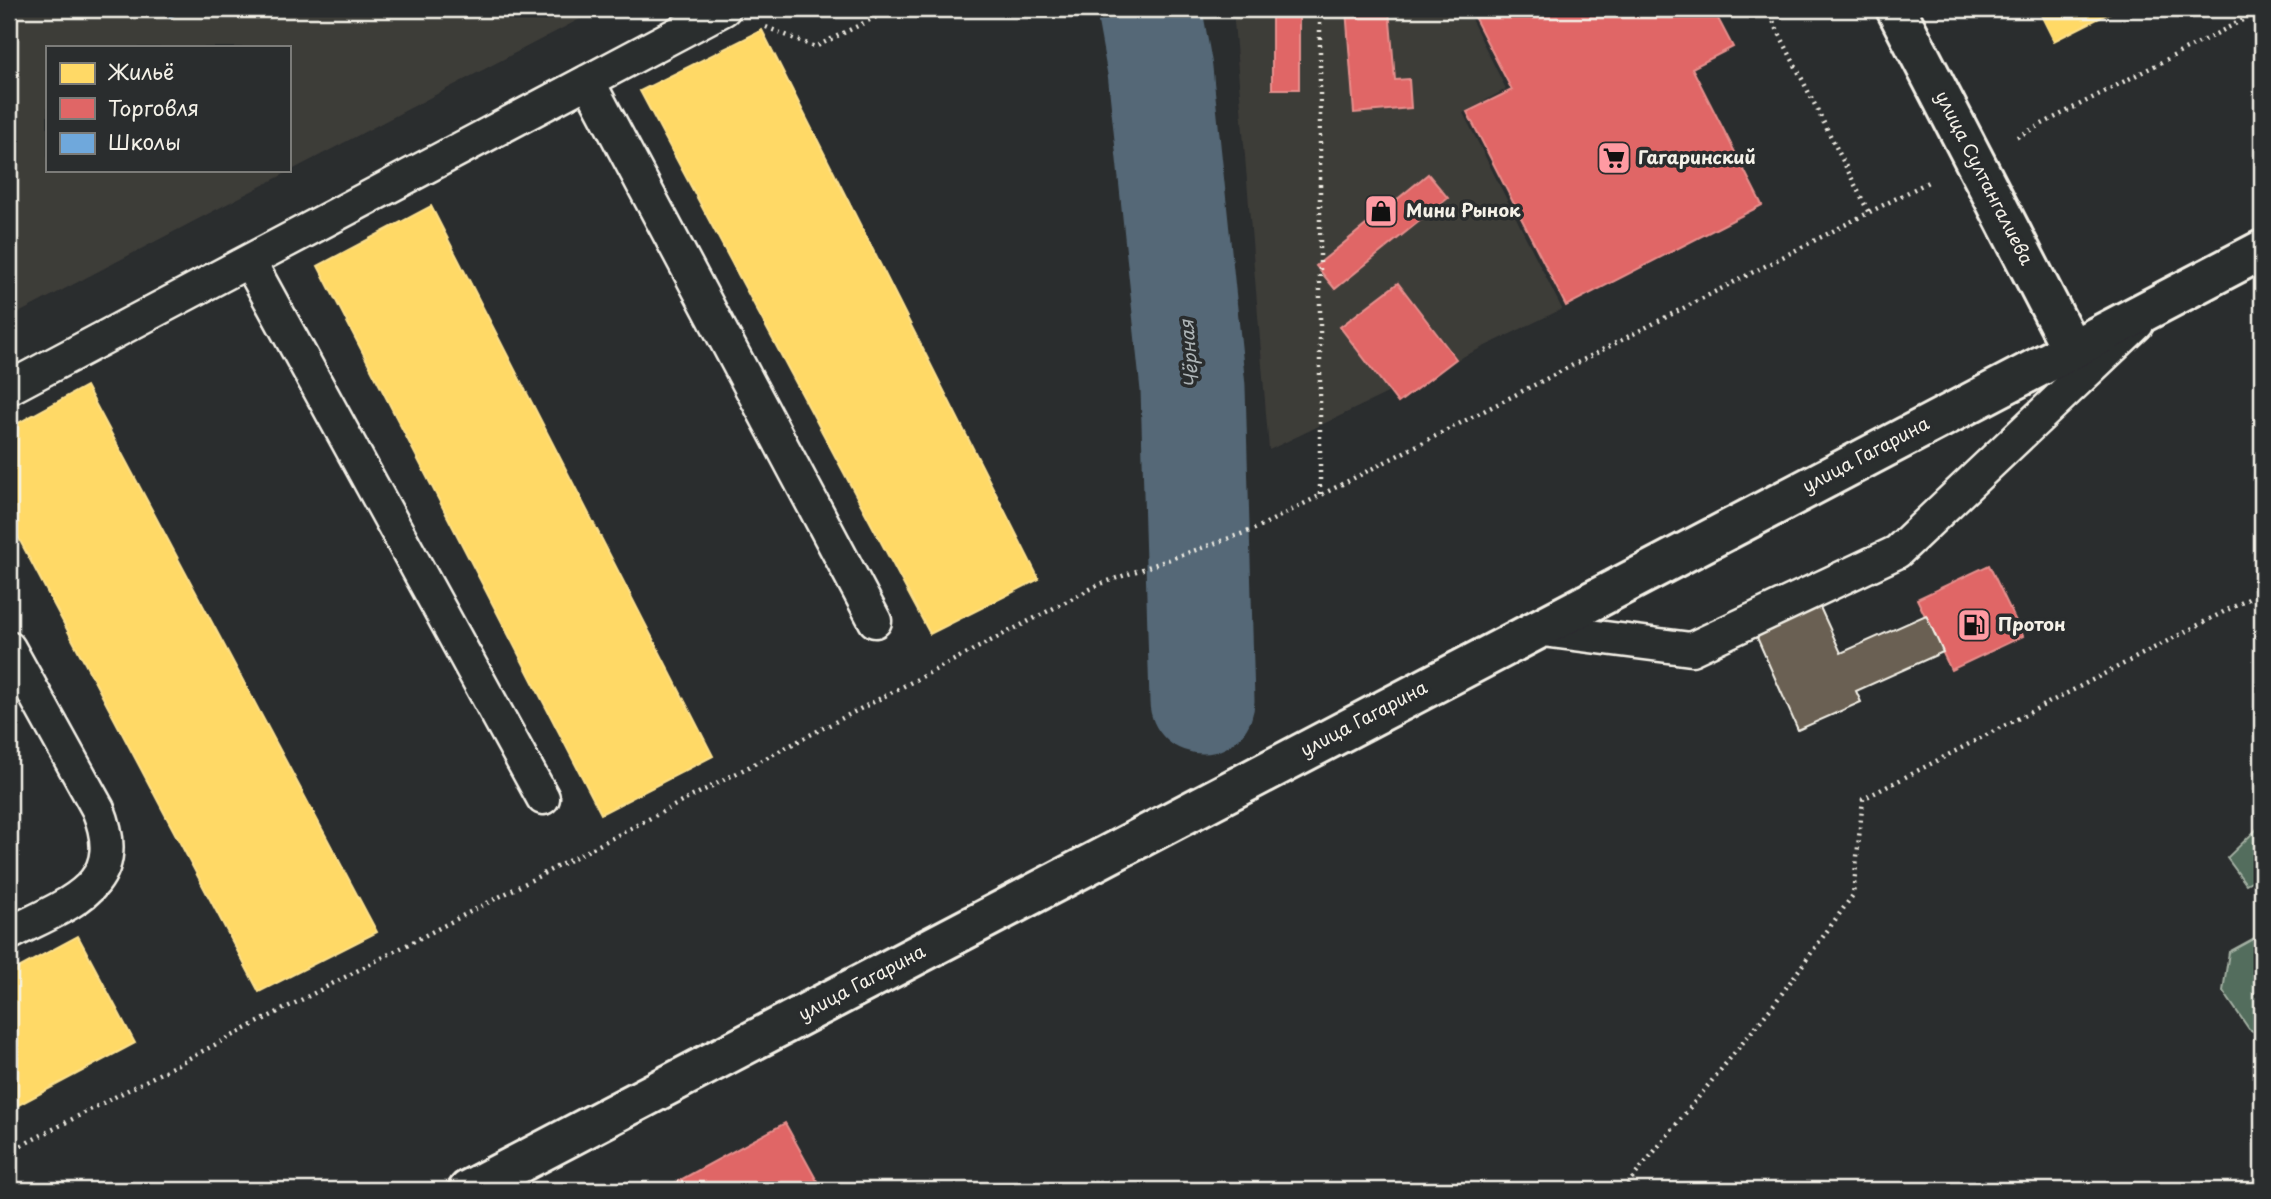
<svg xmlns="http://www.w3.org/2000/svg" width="2271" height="1199" font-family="'Playpen Sans',sans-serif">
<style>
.built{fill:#3e3d39;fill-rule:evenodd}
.green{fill:#526d5d;stroke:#a3afa2;stroke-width:2}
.homes{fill:#ffd966;stroke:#fce08d;stroke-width:2}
.shops{fill:#e06666;stroke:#e6908d;stroke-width:2}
.schools{fill:#6fa8dc;stroke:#97bee0;stroke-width:2}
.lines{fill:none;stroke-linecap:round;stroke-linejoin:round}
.river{stroke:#546877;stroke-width:105}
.building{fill:#6b6152;stroke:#f4f1e8;stroke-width:2}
.lane-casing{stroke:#f4f1e8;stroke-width:37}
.secondary-casing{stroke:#f4f1e8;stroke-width:44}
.path{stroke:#f4f1e8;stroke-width:4.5;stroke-dasharray:2 5;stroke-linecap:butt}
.lane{stroke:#2a2d2e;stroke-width:32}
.secondary{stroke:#2a2d2e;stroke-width:38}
.labels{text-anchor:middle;stroke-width:7;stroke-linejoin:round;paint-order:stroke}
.poi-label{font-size:18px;font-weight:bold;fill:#f4f1e8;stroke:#2a2d2e;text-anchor:start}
.street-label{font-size:18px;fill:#f4f1e8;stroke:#2a2d2e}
.water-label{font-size:19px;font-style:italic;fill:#acb3b5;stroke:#2a2d2e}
</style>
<rect width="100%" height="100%" fill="#2a2d2e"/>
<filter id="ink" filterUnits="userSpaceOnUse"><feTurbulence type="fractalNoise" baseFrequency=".0143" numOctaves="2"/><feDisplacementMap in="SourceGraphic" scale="14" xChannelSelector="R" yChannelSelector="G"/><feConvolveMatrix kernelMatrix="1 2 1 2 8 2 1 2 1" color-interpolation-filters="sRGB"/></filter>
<g filter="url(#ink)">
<path class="built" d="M9,9H599L9,318ZM47,47H289V170H47Z
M1233,9H1466L1506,89L1463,113L1562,309L1269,450Z"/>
<path class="green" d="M2262,824V875L2246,884L2227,858Z
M2262,934V1036L2249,1029L2223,991L2229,952Z"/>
<path class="homes" d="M2038,9H2117L2054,41Z
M762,30L1039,579L930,634L640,91Z
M431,206L713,756L601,814L318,266Z
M86,386L377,932L259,992L9,520V428Z
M78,936L135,1043L9,1110V973Z"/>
<path class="shops" d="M1272,9H1299V89H1272Z
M1346,9H1389L1395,80L1409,79L1411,108L1354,113Z
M1470,9H1713L1733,47L1692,68L1762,205L1566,306L1467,112L1512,90Z
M1428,174L1448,198L1335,289L1316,266Z
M1398,283L1456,359L1398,403L1340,327Z
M1989,565L2023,636L1951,670L1917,599Z
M785,1123L822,1190H662Z"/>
<path class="schools" d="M166,9H187L170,17Z"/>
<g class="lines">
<path class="river" d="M1149,9L1160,70L1193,388L1202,701"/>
</g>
<path class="building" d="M1819,605L1841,653L1926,615L1943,652L1856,691L1861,702L1798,730L1755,633Z"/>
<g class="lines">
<defs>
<path id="lane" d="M588,81L875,621
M249,261L543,798
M9,388L724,9
M1535,629L1691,649L1897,552L2137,324
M9,648L98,809C130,888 67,903 9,934"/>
<path id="secondary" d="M1896,9L2071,348
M468,1190L2262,250"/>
</defs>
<use href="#lane" class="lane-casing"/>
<use href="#secondary" class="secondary-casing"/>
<path class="path" d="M1320,9V497
M1767,9L1869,213
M766,27L815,47L892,9
M2017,137L2262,10
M9,1152L1100,584L1255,529L1928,182
M1623,1190L1775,1003L1853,895L1863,799L2262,592"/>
<use href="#lane" class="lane"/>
<use href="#secondary" class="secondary"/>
</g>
</g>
<defs>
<symbol id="supermarket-square" viewBox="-11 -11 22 22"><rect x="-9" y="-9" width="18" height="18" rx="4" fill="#ff9aa2" stroke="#2a2d2e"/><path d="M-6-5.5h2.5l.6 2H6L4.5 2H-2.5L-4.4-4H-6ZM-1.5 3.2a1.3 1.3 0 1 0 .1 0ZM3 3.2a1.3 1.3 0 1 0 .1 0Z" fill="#111"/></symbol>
<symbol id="shop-square" viewBox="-11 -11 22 22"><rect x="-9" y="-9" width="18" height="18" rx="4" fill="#ff9aa2" stroke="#2a2d2e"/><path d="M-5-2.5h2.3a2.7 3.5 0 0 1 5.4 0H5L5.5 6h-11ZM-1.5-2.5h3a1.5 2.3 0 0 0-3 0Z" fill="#111"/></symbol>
<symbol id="fuel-square" viewBox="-11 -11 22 22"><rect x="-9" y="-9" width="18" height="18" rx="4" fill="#ff9aa2" stroke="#2a2d2e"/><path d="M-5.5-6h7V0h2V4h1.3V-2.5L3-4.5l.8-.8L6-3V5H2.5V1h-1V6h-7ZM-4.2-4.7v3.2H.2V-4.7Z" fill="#111"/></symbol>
</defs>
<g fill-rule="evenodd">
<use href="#supermarket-square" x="1595" y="139" width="38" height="38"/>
<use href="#shop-square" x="1362" y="192" width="38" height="38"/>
<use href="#fuel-square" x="1955" y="606" width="38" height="38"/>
</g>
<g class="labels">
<g class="poi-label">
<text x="1638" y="164">Гагаринский</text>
<text x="1406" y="217">Мини Рынок</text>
<text x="1998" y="631">Протон</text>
</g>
<g class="street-label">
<text transform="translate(1984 178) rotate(63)" y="6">улица Султангалиева</text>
<text transform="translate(1866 455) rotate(-28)" y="6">улица Гагарина</text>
<text transform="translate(1364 719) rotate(-28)" y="6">улица Гагарина</text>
<text transform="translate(862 983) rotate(-28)" y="6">улица Гагарина</text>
</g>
<g class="water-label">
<text transform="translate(1189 354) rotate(-95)" y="7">Чёрная</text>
</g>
</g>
<rect width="2271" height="1199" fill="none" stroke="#2a2d2e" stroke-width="35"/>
<rect x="18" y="18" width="2236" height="1164" fill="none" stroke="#f4f1e8" stroke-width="2.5" filter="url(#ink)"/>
<rect x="46" y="46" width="245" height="126" fill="#2a2d2e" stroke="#7b7b78" stroke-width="2"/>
<rect x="60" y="63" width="35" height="21" fill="#ffd966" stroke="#7b7b78" stroke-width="2"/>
<text x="108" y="80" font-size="21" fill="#f4f1e8">Жильё</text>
<rect x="60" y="98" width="35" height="21" fill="#e06666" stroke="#7b7b78" stroke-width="2"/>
<text x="108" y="116" font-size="21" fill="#f4f1e8">Торговля</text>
<rect x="60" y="133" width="35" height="21" fill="#6fa8dc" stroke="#7b7b78" stroke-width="2"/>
<text x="108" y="150" font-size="21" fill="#f4f1e8">Школы</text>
</svg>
